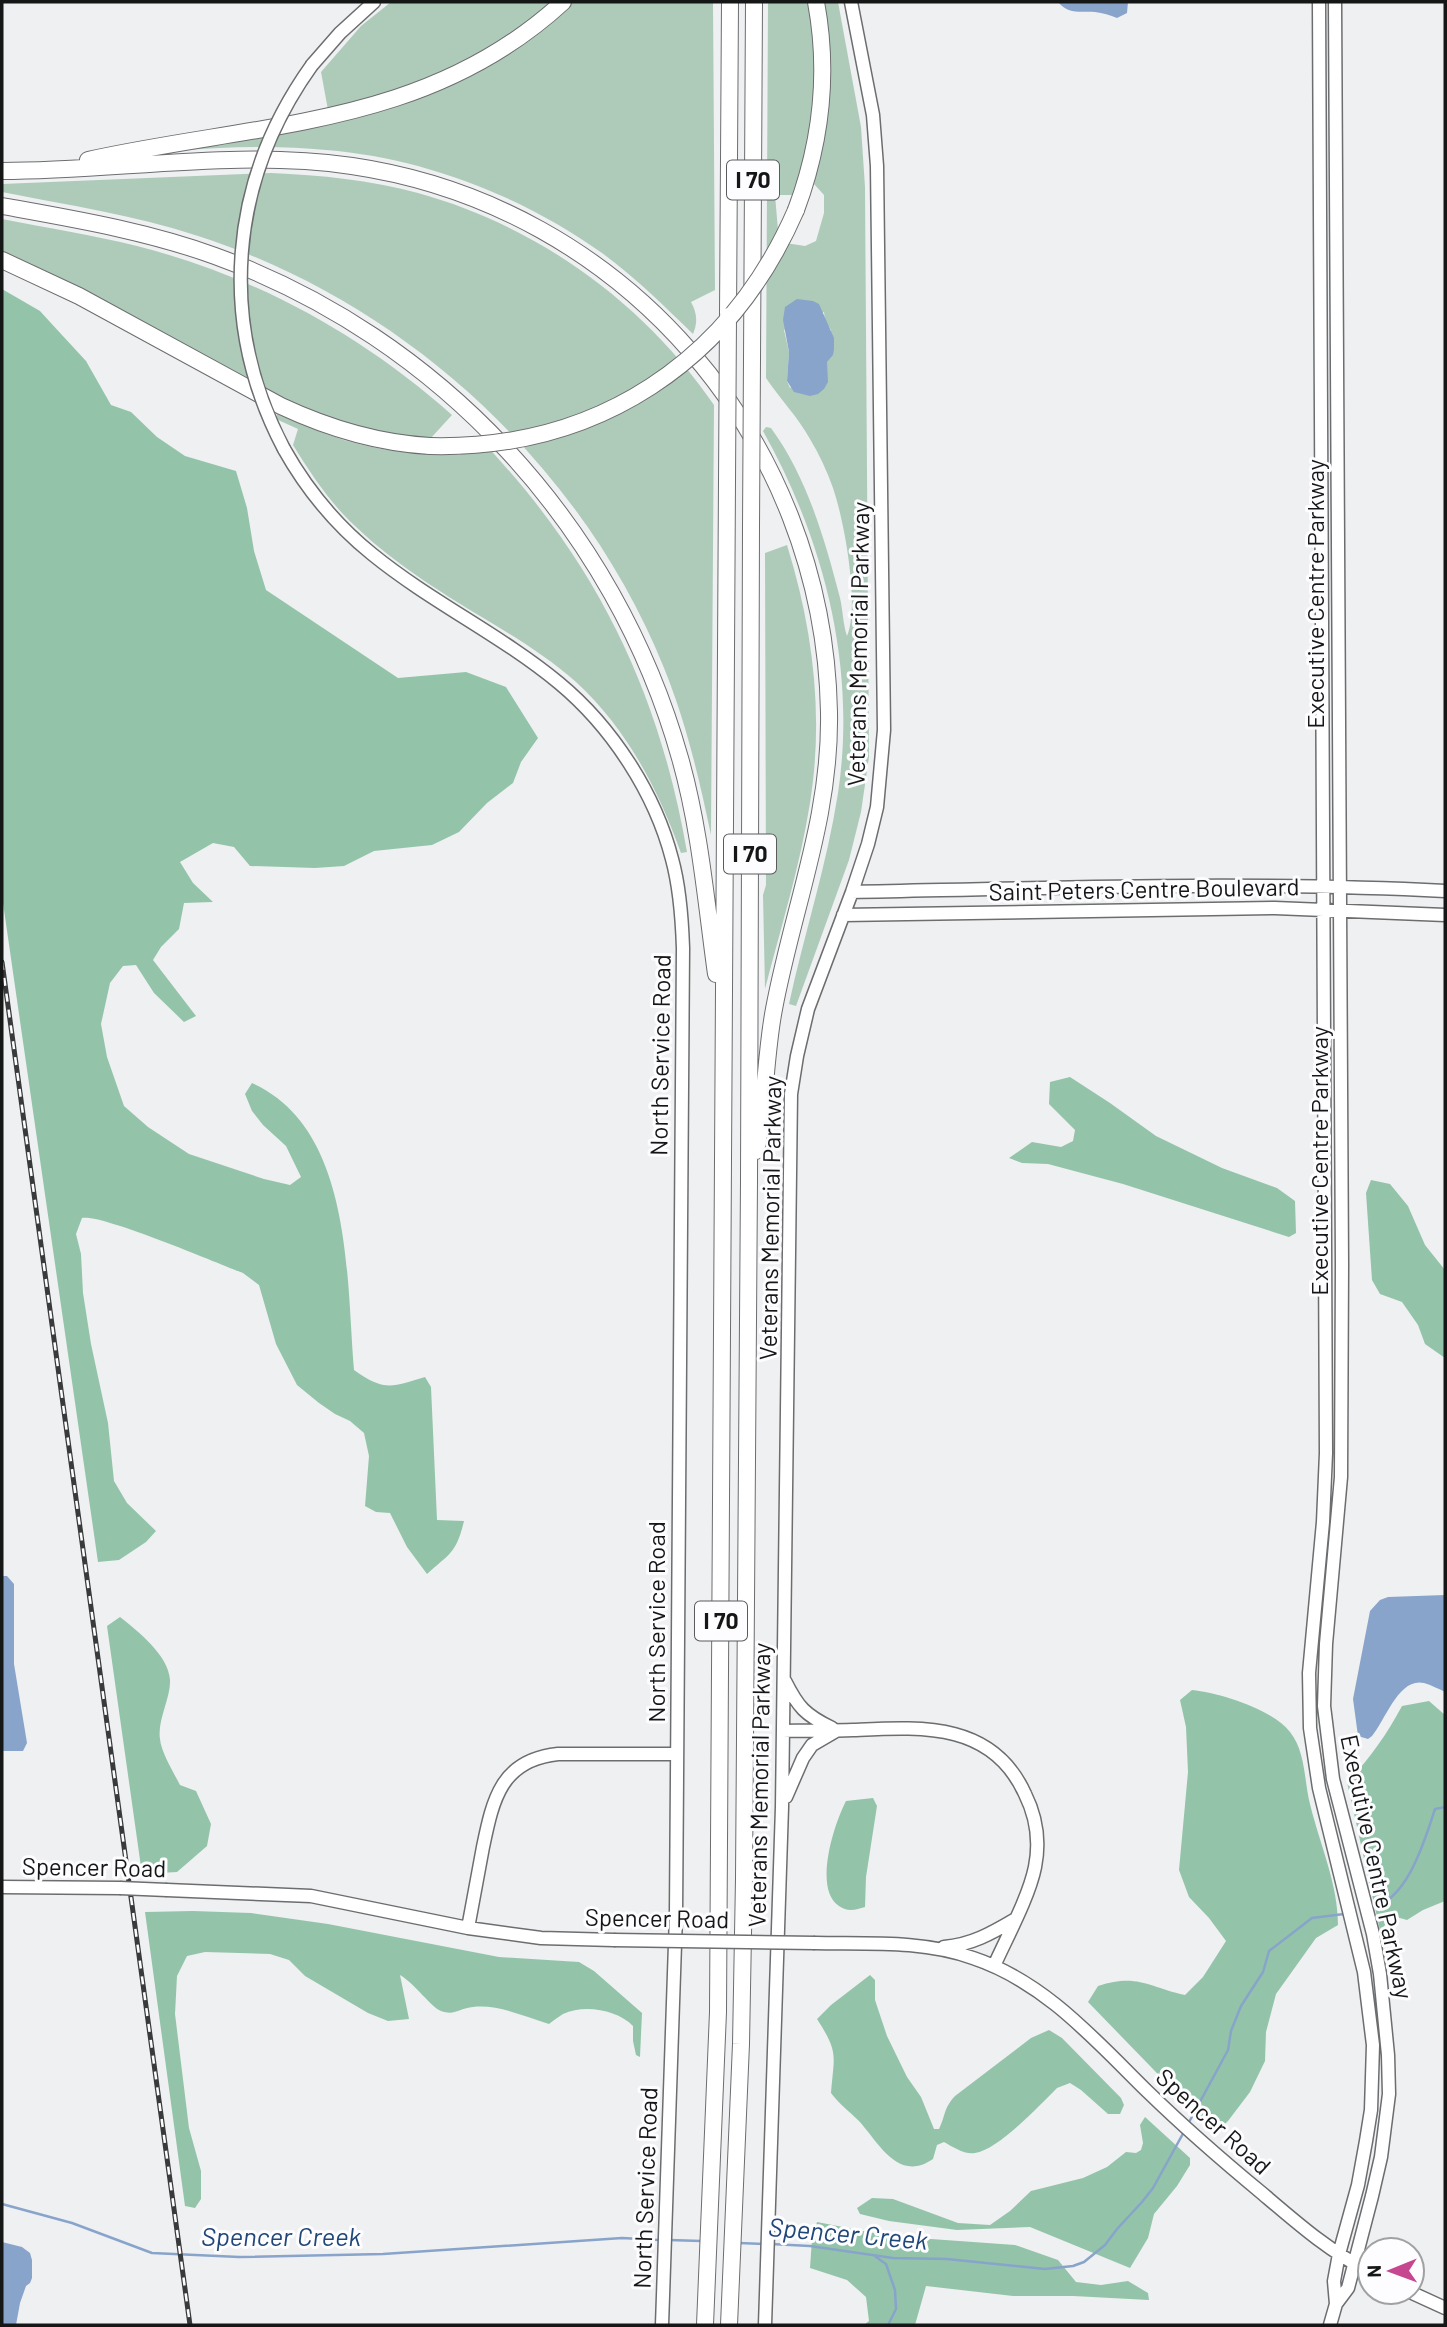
<svg xmlns="http://www.w3.org/2000/svg" width="1447" height="2327" font-family="Barlow,sans-serif">
<style>
.green{fill:#aecbba;fill-rule:evenodd}
.forest{fill:#93c4a9}
.water{fill:#88a4ca}
.lines{fill:none;stroke-linecap:round;stroke-linejoin:round}
.stream{stroke:#88a4ca;stroke-width:2.5}
.secondary-casing{stroke:#6c6d6f;stroke-width:15}
.highway-casing{stroke:#6c6d6f;stroke-width:18}
.secondary{stroke:#fff;stroke-width:12}
.highway{stroke:#fff;stroke-width:16}
.rail-casing{stroke:#393a3b;stroke-width:5}
.rail{stroke:#fdfdff;stroke-width:2.5;stroke-dasharray:8;stroke-linecap:butt}
.secondary-bridge-casing{stroke:#6c6d6f;stroke-width:15;stroke-linecap:butt}
.highway-bridge-casing{stroke:#6c6d6f;stroke-width:18;stroke-linecap:butt}
.secondary-bridge{stroke:#fff;stroke-width:12}
.highway-bridge{stroke:#fff;stroke-width:16}
.labels{text-anchor:middle;stroke-width:6;stroke-linejoin:round;paint-order:stroke}
.shield{fill:#fdfdff;stroke:#5b5b5c;stroke-width:2}
.shield-label{font-size:23px;font-weight:bold;fill:#151616}
.street-label{font-size:24px;fill:#151616;stroke:#fdfdff}
.water-label{font-size:26px;font-style:italic;fill:#214779;stroke:#fdfdff}
</style>
<rect width="100%" height="100%" fill="#eff0f2"/>
<path class="green" d="M391,2H552L500,43L412,88L328,110L321,72L361,26Z
M573,2H713L715,290L691,302C697,313 698,322 693,334C664,306 635,277 602,253C522,196 424,158 326,150C278,145 230,147 182,150C327,123 462,110 573,2Z
M768,2H809C816,48 819,97 809,143C805,160 799,178 794,195H775L779,242L805,246L816,241L824,213V195L814,184L826,122L823,2H838L861,127L865,187L869,757L861,812L849,860L796,1006L789,1004C804,934 827,865 838,793C857,667 824,540 763,431L766,427L771,428C807,477 825,540 840,598C843,611 843,624 847,636C860,605 844,520 833,488C827,471 819,454 810,439C798,417 780,399 766,378ZM824,312L825,321L831,330L827,362L790,388L787,381L789,352L784,330Z
M271,173C321,175 370,180 418,193C538,226 644,303 714,405L711,835C699,778 686,722 664,668C583,466 404,302 198,236C134,215 67,205 2,192V184Z
M2,219C47,228 93,235 137,246C255,276 361,334 452,415L430,439L370,432L292,405L2,252Z
M277,414C294,420 311,429 329,435C370,450 416,455 460,455L478,437C594,557 659,689 687,852L681,853C658,789 627,729 576,682C546,655 510,634 475,613C429,585 381,554 343,514C324,494 308,469 293,445L298,429L276,419Z
M787,545C813,629 824,715 810,803C800,866 781,927 765,989L763,895L766,885L765,553Z"/>
<path class="forest" d="M2,289L40,311L50,322L86,361L111,405L131,412L157,437L185,456L236,471L247,508L254,551L266,590L398,678L466,672L506,687L538,738L521,762L513,783L487,803L459,832L432,845L374,851L344,866L315,868L250,866L234,847L213,843L180,862L193,883L213,902L184,903L179,929L161,947L153,960L196,1016L184,1022L154,993L136,965L123,966L110,983L101,1024L107,1057L124,1106L148,1127L189,1154L264,1179L290,1185L301,1177L286,1146L263,1125L252,1111L245,1094L252,1083C353,1128 346,1277 354,1370C385,1392 392,1387 425,1377L431,1387L437,1520L464,1521C456,1554 450,1553 427,1574L407,1547L390,1513L376,1512L365,1506L369,1456L364,1433L350,1421L335,1414L319,1403L297,1385L276,1344L259,1285L243,1273C217,1263 100,1213 82,1218L76,1234L81,1254L83,1293L91,1344L108,1423L114,1481L127,1503L156,1531L146,1542L119,1560L98,1562L2,896Z
M1070,1077L1110,1103L1156,1136L1222,1168L1277,1188L1295,1201L1296,1233L1289,1237L1123,1184L1048,1164L1022,1163L1009,1158L1032,1142L1061,1147L1073,1141L1075,1130L1049,1104L1050,1082Z
M1371,1180L1390,1184L1408,1206L1425,1245L1445,1270V1358L1425,1344L1418,1325L1402,1302L1380,1294L1372,1280L1366,1193Z
M120,1617C138,1631 169,1656 170,1680C171,1697 157,1721 160,1739C161,1752 174,1773 180,1785L196,1791L211,1824L207,1846L177,1872L142,1874L107,1626Z
M1192,1690C1220,1693 1272,1709 1290,1732C1306,1752 1304,1781 1310,1804C1320,1845 1338,1884 1338,1925L1316,1938L1276,1994L1266,2032L1265,2061L1250,2092L1228,2121L1215,2133L1088,2002L1098,1986C1137,1973 1149,1987 1185,1995L1203,1977L1226,1941L1209,1918L1189,1897L1179,1870L1188,1772L1186,1727L1180,1700Z
M1429,1701L1445,1715V1901L1423,1910L1407,1920L1393,1916L1386,1922L1381,1935L1347,1782C1369,1760 1387,1734 1402,1706Z
M873,1798L877,1806L866,1877L865,1907C856,1910 847,1912 839,1906C813,1889 834,1824 846,1801Z
M193,1911L251,1913L328,1924L499,1957L579,1962L594,1971L642,2013L640,2057L636,2055L633,2041V2026C617,2010 585,2004 563,2014C558,2017 553,2021 549,2024C525,2017 498,2004 473,2007C460,2008 455,2016 441,2011C431,2007 415,1984 400,1975L409,2019L388,2021L368,2013L305,1976L289,1960L270,1954L205,1952L187,1956L177,1976L175,2014L189,2128L201,2171V2199L195,2208L185,2206L145,1912Z
M870,1975L875,1980V2000L887,2036L907,2077L921,2097L934,2129H939C946,2115 943,2109 955,2096L1031,2038L1049,2030L1062,2038L1121,2098L1124,2105L1120,2114H1108L1081,2090L1070,2083L1057,2088C1040,2105 998,2150 975,2153C965,2155 953,2147 944,2142L937,2145L933,2159C898,2183 879,2143 859,2121C849,2111 840,2105 831,2093C834,2055 839,2053 817,2019L831,2005Z
M1145,2117L1190,2158V2165L1177,2186L1154,2214L1148,2238L1130,2268L1030,2227L957,2230L889,2221L860,2214L857,2208L872,2198L893,2199L958,2223L990,2225L1010,2211L1031,2191L1083,2178L1107,2167L1126,2152L1136,2153L1141,2150L1143,2143L1140,2125Z
M817,2222L889,2236L1015,2245L1058,2260L1076,2282L1101,2285L1128,2281L1148,2293L1149,2300L1073,2296H1013L926,2286L915,2325H864L869,2321L866,2297L847,2280L810,2268L812,2239Z"/>
<path class="water" d="M1058,2H1128L1127,13L1117,18C1110,15 1103,13 1095,12C1079,11 1069,15 1058,2Z
M797,299L813,301L819,304L834,338V349L833,355L827,362L828,382L824,389L818,394L810,396L794,392L787,381L789,352L783,320L785,307Z
M2,1576H7L14,1584V1664L27,1743L23,1751H2Z
M1445,1595V1692C1439,1689 1431,1685 1424,1683C1399,1677 1386,1719 1372,1736L1368,1739L1358,1736L1353,1699L1370,1611L1380,1600L1388,1597Z
M2,2242L22,2247L30,2253L32,2260V2278L30,2283L26,2286L20,2303L16,2325H2Z"/>
<g class="lines">
<path class="stream" d="M1371,1908C1408,1900 1425,1839 1435,1809L1445,1807
M1188,2124L1228,2050L1231,2031L1241,2006L1263,1972L1269,1951L1312,1918L1344,1914
M2,2204L72,2223L152,2253L239,2257L383,2254L622,2238L659,2240
M669,2240L701,2241
M739,2243L764,2244
M771,2244L810,2246L893,2258L947,2259L1045,2269L1073,2266L1084,2262L1105,2245L1117,2229L1142,2202L1153,2188L1185,2130
M876,2257L886,2264L895,2290L896,2309L888,2325"/>
<defs>
<path id="secondary" d="M1319,2L1326,1453L1323,1522L1309,1673L1310,1728L1319,1788L1364,1972L1373,2045L1371,2110L1366,2141L1358,2185L1339,2254L1334,2281L1336,2304L1330,2325
M1335,2L1342,1265L1341,1477L1326,1644L1324,1706L1333,1779L1373,1934L1380,1974L1388,2055L1389,2094L1381,2157L1372,2196L1348,2288L1336,2304
M312,65L340,33L374,2
M284,449C307,490 336,525 372,554C431,602 501,635 559,683C612,727 655,793 672,859C680,888 682,918 683,948L676,1915L662,2325
M852,892C1050,888 1248,881 1445,891
M843,915L1275,908L1445,915
M785,1681C798,1707 805,1715 832,1728
M783,1731C806,1730 829,1731 853,1730C920,1727 992,1721 1025,1794C1036,1816 1040,1842 1035,1867C1029,1897 1007,1937 994,1966
M786,1797L803,1758L812,1745L836,1731
M2,1887L120,1888
M167,1890L311,1896L468,1928L541,1938L614,1940
M468,1928C473,1901 478,1874 483,1847C493,1799 501,1760 558,1754H677
M815,1943C868,1944 922,1940 973,1958C1045,1982 1095,2040 1148,2092C1185,2128 1223,2161 1263,2194C1297,2223 1330,2252 1370,2272
M944,1947C971,1945 992,1933 1014,1920
M1410,2292L1445,2308
M765,2325L782,1807L791,1094L797,1056L808,1009L852,892L868,844L877,807L884,730L877,166L873,115L851,2"/>
<path id="highway" d="M88,160C259,122 426,128 563,2
M2,171C118,171 236,149 352,166C624,206 824,439 829,712C831,818 793,907 774,1009C765,1056 766,1104 756,1151
M2,206C74,219 146,231 215,256C441,338 615,527 680,758C700,828 706,902 716,974
M796,210C821,143 829,72 816,2
M2,260L79,296L281,406C328,428 377,443 430,446
M728,316L730,2
M752,359L754,2
M705,2325L718,2012L727,481
M729,2325L741,2044L744,1879L749,1181L751,527"/>
</defs>
<use href="#secondary" class="secondary-casing"/>
<use href="#highway" class="highway-casing"/>
<use href="#secondary" class="secondary"/>
<use href="#highway" class="highway"/>
<defs>
<path id="rail" d="M2,962L190,2325"/>
</defs>
<use href="#rail" class="rail-casing"/>
<use href="#rail" class="rail"/>
<defs>
<path id="secondary-bridge" d="M284,449C217,322 229,181 312,65
M120,1888L167,1890
M614,1940L815,1943"/>
<path id="highway-bridge" d="M430,446C597,450 730,362 796,210
M727,481L728,316
M751,527L752,359"/>
</defs>
<use href="#secondary-bridge" class="secondary-bridge-casing"/>
<use href="#highway-bridge" class="highway-bridge-casing"/>
<use href="#secondary-bridge" class="secondary-bridge"/>
<use href="#highway-bridge" class="highway-bridge"/>
</g>
<g class="labels">
<g class="shield">
<rect x="727" y="160.5" width="52" height="39" rx="5"/>
<rect x="724" y="834.5" width="52" height="39" rx="5"/>
<rect x="695" y="1601.5" width="52" height="39" rx="5"/>
</g>
<g class="shield-label">
<text x="753" y="188">I 70</text>
<text x="750" y="862">I 70</text>
<text x="721" y="1629">I 70</text>
</g>
<g class="street-label">
<text transform="translate(1316 594) rotate(-90)" y="8">Executive Centre Parkway</text>
<text transform="translate(859 644) rotate(-89)" y="8">Veterans Memorial Parkway</text>
<text transform="translate(1144 890) rotate(-1)" y="8">Saint Peters Centre Boulevard</text>
<text transform="translate(661 1055) rotate(-89)" y="8">North Service Road</text>
<text transform="translate(1320 1161) rotate(-90)" y="8">Executive Centre Parkway</text>
<text transform="translate(771 1218) rotate(-89)" y="8">Veterans Memorial Parkway</text>
<text transform="translate(657 1622) rotate(-90)" y="8">North Service Road</text>
<text transform="translate(760 1785) rotate(-89)" y="8">Veterans Memorial Parkway</text>
<text transform="translate(1376 1867) rotate(78)" y="8">Executive Centre Parkway</text>
<text transform="translate(94 1868) rotate(1)" y="8">Spencer Road</text>
<text transform="translate(657 1919) rotate(1)" y="8">Spencer Road</text>
<text transform="translate(1213 2122) rotate(42)" y="8">Spencer Road</text>
<text transform="translate(646 2188) rotate(-88)" y="8">North Service Road</text>
</g>
<g class="water-label">
<text transform="translate(848 2234) rotate(5)" y="9">Spencer Creek</text>
<text x="281" y="2246">Spencer Creek</text>
</g>
</g>
<rect width="1447" height="2327" fill="none" stroke="#151616" stroke-width="7"/>
<g transform="translate(1391 2271) rotate(269)"><circle r="33" fill="#fdfdff" stroke="#a0a1a2" stroke-width="2"/>
<path d="M0-5L12 26L0 18L-12 26Z" fill="#c64690"/>
<text y="-10" font-size="19" font-weight="bold" text-anchor="middle" fill="#151616">N</text>
</g>
</svg>
